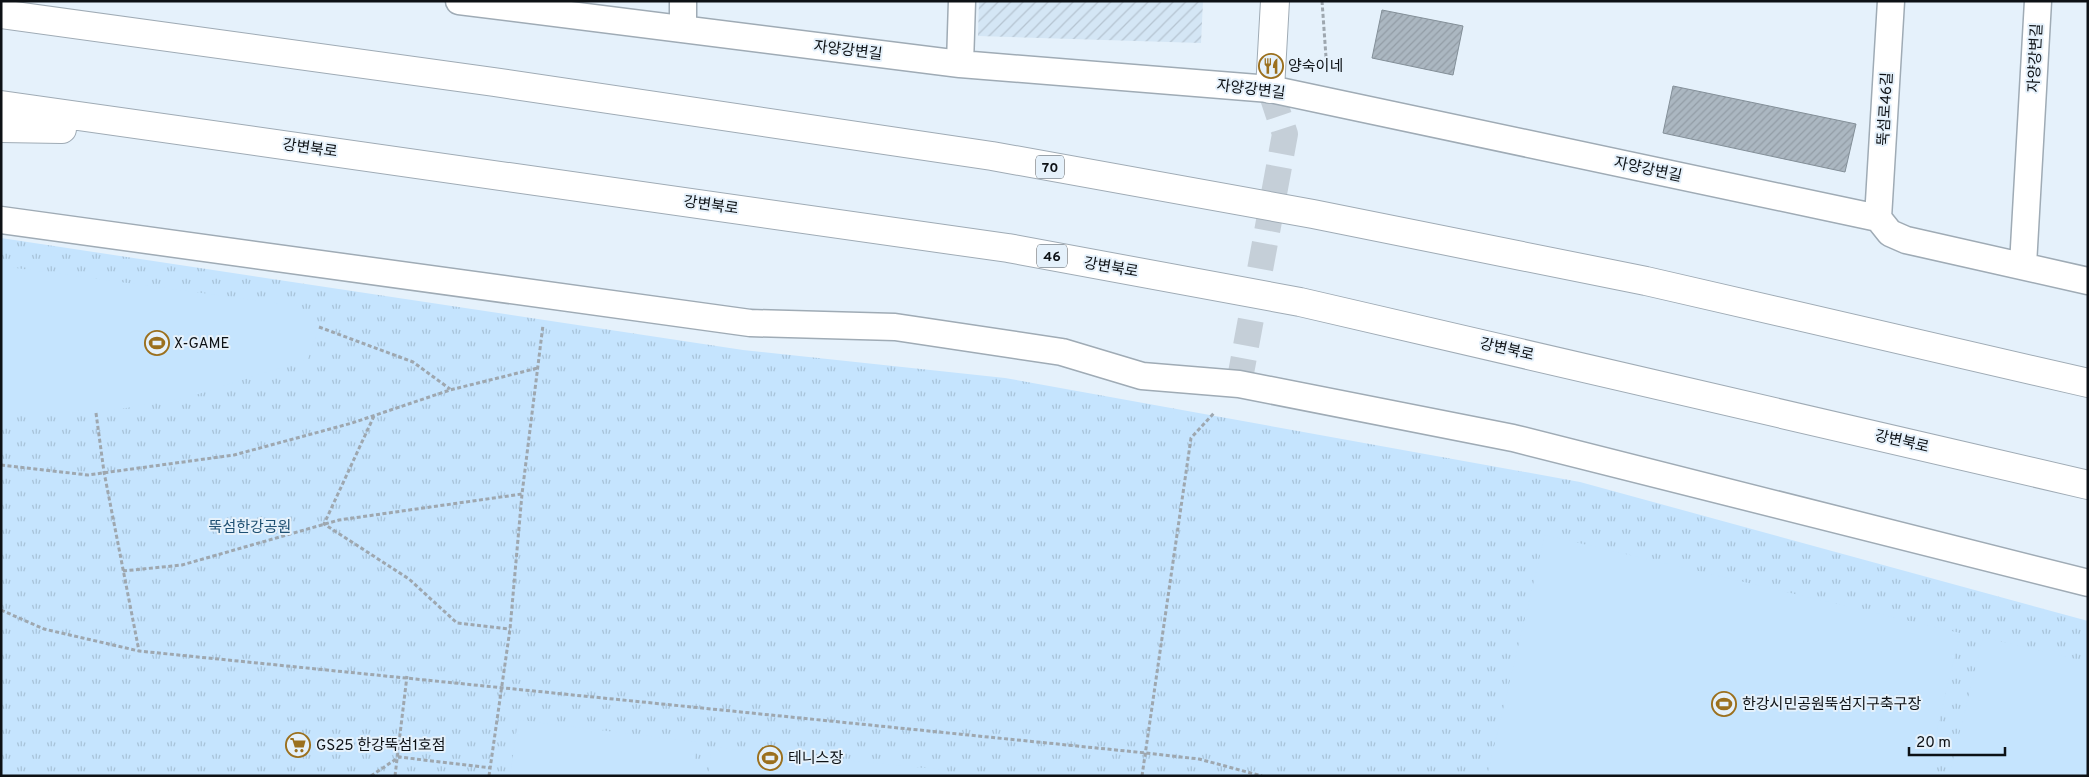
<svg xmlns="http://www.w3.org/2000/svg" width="2089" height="777" font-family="Overpass,'Noto Sans KR',sans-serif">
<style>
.industrial{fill:url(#industrial-furrows)}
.park{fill:url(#park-tufts)}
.garden{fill:#c5e4fe}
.building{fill:url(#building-hatch);stroke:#838f98}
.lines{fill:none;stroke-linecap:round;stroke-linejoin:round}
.minor-tunnel{stroke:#c5cfd8;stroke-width:26;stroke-dasharray:26 13;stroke-linecap:butt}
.minor-casing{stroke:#9fabb5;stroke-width:29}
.tertiary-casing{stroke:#9fabb5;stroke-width:30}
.trunk-casing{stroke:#9fabb5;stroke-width:30}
.path{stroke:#9ea7af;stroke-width:3;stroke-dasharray:4 2.5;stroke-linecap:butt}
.minor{stroke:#fff;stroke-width:26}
.tertiary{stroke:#fff;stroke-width:28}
.trunk{stroke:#fff;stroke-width:28}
.labels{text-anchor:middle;stroke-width:4;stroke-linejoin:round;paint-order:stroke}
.shield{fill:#e5f1fb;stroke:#4e545a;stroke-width:1}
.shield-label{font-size:14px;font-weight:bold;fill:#0d1115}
.street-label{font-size:15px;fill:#0d1115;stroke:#e5f1fb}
.poi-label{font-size:15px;fill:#0d1115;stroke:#e5f1fb;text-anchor:start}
.park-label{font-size:15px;fill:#1e5073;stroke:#e5f1fb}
</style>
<defs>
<pattern id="industrial-furrows" width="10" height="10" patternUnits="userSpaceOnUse" patternTransform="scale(1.25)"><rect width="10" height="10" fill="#d4e6f5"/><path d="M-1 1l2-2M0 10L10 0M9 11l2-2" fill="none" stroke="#b5c4d1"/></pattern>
<pattern id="park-tufts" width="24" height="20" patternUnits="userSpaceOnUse" patternTransform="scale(1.25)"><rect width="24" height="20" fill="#c5e4fe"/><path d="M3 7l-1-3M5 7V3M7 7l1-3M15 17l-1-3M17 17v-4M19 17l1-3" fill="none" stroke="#a8c3d9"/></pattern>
<pattern id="building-hatch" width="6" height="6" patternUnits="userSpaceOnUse" patternTransform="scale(1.25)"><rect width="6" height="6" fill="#abb7c1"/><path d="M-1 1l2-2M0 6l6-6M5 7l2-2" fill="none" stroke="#929ca5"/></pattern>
</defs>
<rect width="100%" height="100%" fill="#e5f1fb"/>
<path class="industrial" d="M979,1H1203L1201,43L978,36Z"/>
<path class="park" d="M1,238L743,350L1005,378L1580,482L2088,621V776H1Z"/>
<path class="garden" d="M1,266L298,306L319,327L308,359L186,398L96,413H1Z
M1545,535L1960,633L1926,776H1487Z
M1983,637L2088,662V776H1949Z
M518,720L697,742L693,776H510Z
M712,747L945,770L944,776H708Z"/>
<path class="building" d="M1382,10L1463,26L1453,75L1372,58Z
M1673,86L1856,124L1845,172L1663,133Z"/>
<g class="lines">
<path class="minor-tunnel" d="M1239,384L1285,134L1270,89"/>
<defs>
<path id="minor" d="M459,1L960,64L1270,89L1878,218L1890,233L1906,240L2088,281
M683,29V1
M960,64L962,1
M1878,218L1891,1
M1,220L750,323L895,327L1062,352L1142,376L1239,384L1513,438L2088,583
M2023,265L2038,1"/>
<path id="tertiary" d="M1270,89L1275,1"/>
<path id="trunk" d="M1,14L494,82L992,156L1313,214L1646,281L2088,383
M1,105L1008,248L1300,302L2088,485
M1,128L62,129"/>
</defs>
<use href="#minor" class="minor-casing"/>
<use href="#tertiary" class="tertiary-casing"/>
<use href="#trunk" class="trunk-casing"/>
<path class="path" d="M1322,1L1327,71
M319,327L413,362L450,389
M96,413L104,472L139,651
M374,416L324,524L409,579L457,623L510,629
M1,465L88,475L234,455L352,423L450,390L538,368
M123,571L182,565L339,520L522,494
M1,610L44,629L139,651L1146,753L1199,759L1262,776
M371,776L399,757L491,768
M395,776L407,676
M489,776L510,629L522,494L543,325
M1142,776L1191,438L1214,413"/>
<use href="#minor" class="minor"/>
<use href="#tertiary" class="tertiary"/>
<use href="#trunk" class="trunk"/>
</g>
<defs>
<symbol id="restaurant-ring" viewBox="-11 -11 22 22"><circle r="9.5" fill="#e5f1fb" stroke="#9b701e" stroke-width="1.5"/><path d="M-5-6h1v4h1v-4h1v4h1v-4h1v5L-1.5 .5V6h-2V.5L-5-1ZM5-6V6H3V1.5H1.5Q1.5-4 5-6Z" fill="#9b701e"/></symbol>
<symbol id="stadium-ring" viewBox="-11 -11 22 22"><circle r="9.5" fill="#e5f1fb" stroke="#9b701e" stroke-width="1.5"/><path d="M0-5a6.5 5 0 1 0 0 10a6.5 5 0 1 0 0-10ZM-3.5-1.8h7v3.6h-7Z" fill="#9b701e"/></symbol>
<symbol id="supermarket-ring" viewBox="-11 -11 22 22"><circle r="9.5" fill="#e5f1fb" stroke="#9b701e" stroke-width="1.5"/><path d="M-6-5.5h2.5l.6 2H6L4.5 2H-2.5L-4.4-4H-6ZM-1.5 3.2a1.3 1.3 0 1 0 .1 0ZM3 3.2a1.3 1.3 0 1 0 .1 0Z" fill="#9b701e"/></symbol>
</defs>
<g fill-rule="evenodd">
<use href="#restaurant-ring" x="1257" y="52" width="28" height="28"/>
<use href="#stadium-ring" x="143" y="329" width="28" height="28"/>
<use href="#stadium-ring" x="1710" y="690" width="28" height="28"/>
<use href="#supermarket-ring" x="284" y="731" width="28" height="28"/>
<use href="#stadium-ring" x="756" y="744" width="28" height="28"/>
</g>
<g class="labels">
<g class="shield">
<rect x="1036" y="155.5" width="28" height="23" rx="4"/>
<rect x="1037" y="244.5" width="30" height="23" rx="4"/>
</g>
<g class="shield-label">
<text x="1050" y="172">70</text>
<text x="1052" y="261">46</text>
</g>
<g class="street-label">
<text transform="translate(848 50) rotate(7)" y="5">자양강변길</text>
<text transform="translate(2035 58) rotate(-87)" y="5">자양강변길</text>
<text transform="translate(1251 89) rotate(7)" y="5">자양강변길</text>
<text transform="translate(1885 109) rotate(-87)" y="5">뚝섬로46길</text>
<text transform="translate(310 148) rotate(8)" y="5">강변북로</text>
<text transform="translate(1648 169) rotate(12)" y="5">자양강변길</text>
<text transform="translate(711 205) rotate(8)" y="5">강변북로</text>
<text transform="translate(1111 267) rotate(10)" y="5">강변북로</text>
<text transform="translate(1507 349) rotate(13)" y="5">강변북로</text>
<text transform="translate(1902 441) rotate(13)" y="5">강변북로</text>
</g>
<g class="poi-label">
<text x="1288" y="71">양숙이네</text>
<text x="174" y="348">X-GAME</text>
<text x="1742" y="709">한강시민공원뚝섬지구축구장</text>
<text x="316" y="750">GS25 한강뚝섬1호점</text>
<text x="788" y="763">테니스장</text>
</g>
<g class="park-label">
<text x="250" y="532">뚝섬한강공원</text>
</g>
</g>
<rect width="2089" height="777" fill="none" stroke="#0d1115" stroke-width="5"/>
<path d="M1909 747v8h96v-8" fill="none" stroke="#0d1115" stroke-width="2.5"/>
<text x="1916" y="747" font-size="15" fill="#0d1115" stroke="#e5f1fb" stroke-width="4" paint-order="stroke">20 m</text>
</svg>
